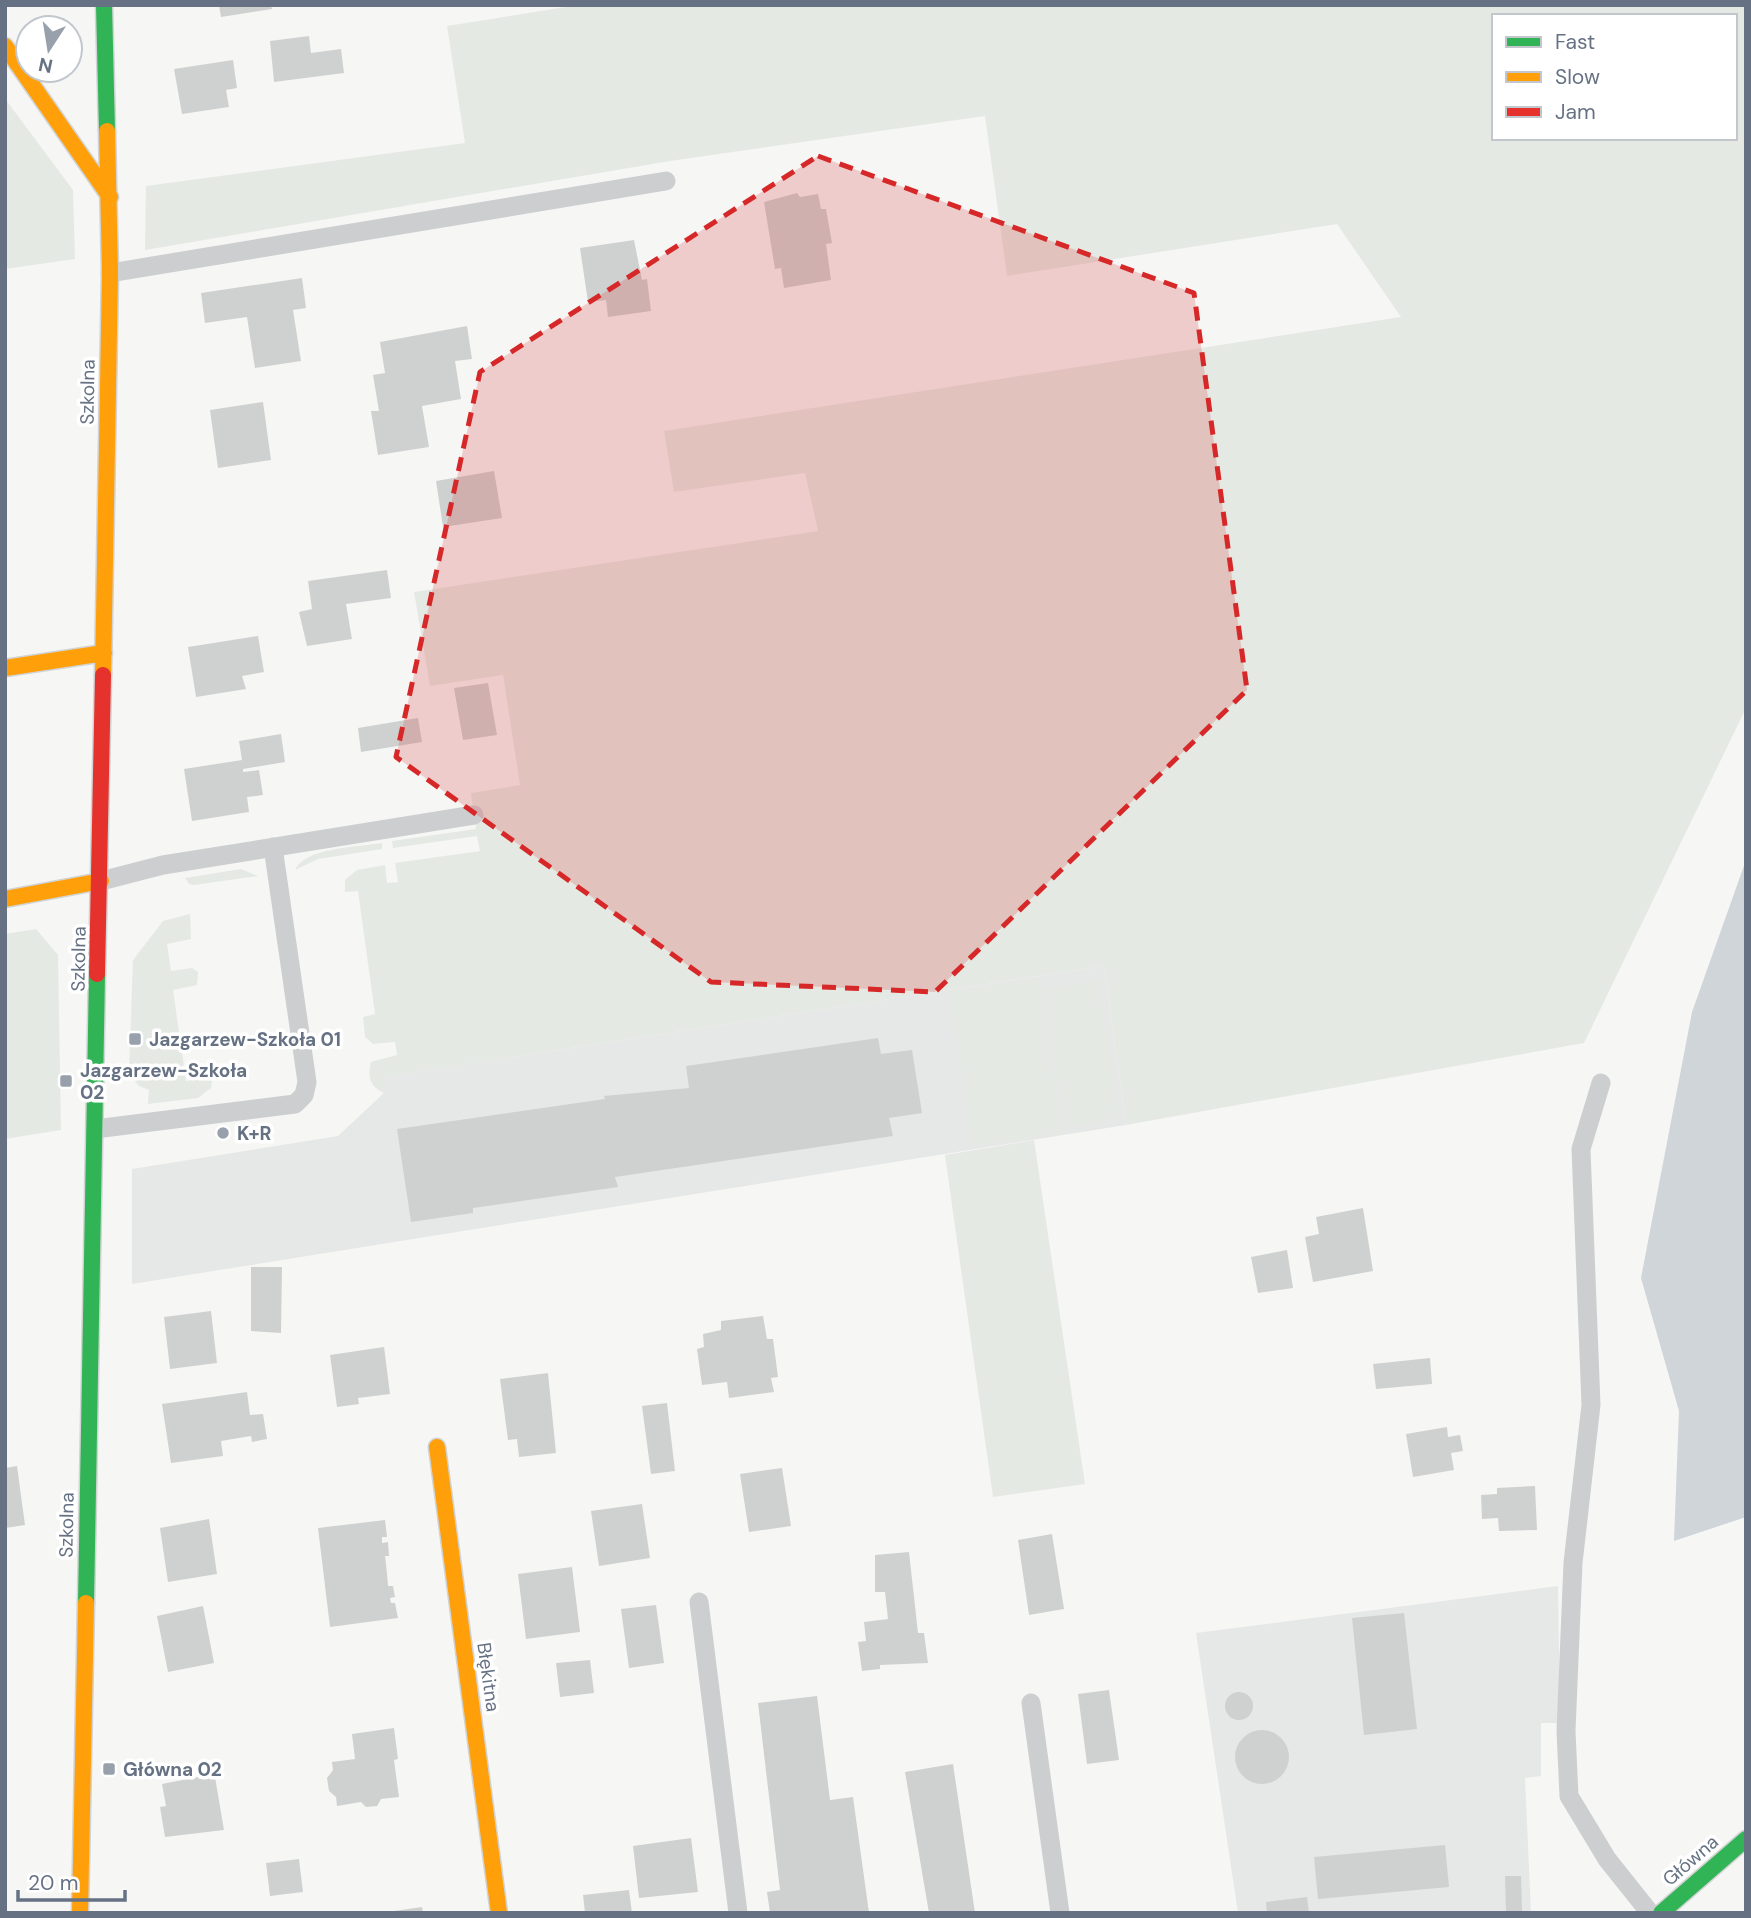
<svg xmlns="http://www.w3.org/2000/svg" width="1751" height="1918" font-family="'DM Sans',sans-serif">
<style>
.built{fill:#e6e7e7}
.green{fill:#e5e9e3;fill-rule:evenodd}
.water{fill:#d0d5d9}
.building{fill:#cfd1d1}
.lines{fill:none;stroke-linecap:round;stroke-linejoin:round}
.fast-casing{stroke:#d2d4d4;stroke-width:19}
.slow-casing{stroke:#d2d4d4;stroke-width:19}
.jam-casing{stroke:#d2d4d4;stroke-width:19}
.lane{stroke:#cdced0;stroke-width:19}
.fast{stroke:#30b455;stroke-width:16}
.slow{stroke:#ff9f0a;stroke-width:16}
.jam{stroke:#e5322d;stroke-width:16}
.marked{fill:#d62828;fill-opacity:0.2;stroke:#d62828;stroke-width:5;stroke-dasharray:14 9;stroke-linejoin:round}
.poi-dot{fill:#98a0ac;stroke:#fff;stroke-width:2.5}
.labels{text-anchor:middle;stroke-width:7;stroke-linejoin:round;paint-order:stroke}
.street-label{font-size:19px;fill:#667284;stroke:#fff}
.poi-label{font-size:19px;font-weight:bold;fill:#667284;stroke:#fff;text-anchor:start}
</style>
<rect width="100%" height="100%" fill="#f6f6f5"/>
<path class="built" d="M1104,966L1126,1125L132,1284V1169L338,1136L384,1093L382,1077Z
M1558,1586L1560,1723H1541V1776L1525,1778L1531,1913H1238L1196,1633Z"/>
<path class="green" d="M578,5H1746V708L1584,1043L1126,1125L1104,966L383,1077L384,1093C370,1087 367,1076 371,1062L397,1055L395,1042L373,1044L365,1037L363,1017L375,1014L358,891L345,892V880L357,870L385,865L387,883L398,882L395,863L480,851L477,836L393,848L392,841L476,829L471,793L520,785L503,675L430,686L414,592L818,531L805,473L674,492L664,431L1401,317L1337,224L1007,276L985,116L670,161L145,250L146,186L465,143L447,26ZM1494,16H1735V138H1494Z
M6,100L73,190L75,259L5,269Z
M382,843V849L318,859L295,870C305,847 359,847 382,843Z
M241,869L258,876L194,885L189,884L185,878Z
M190,914L191,939L167,944L171,971L192,968L198,972L197,985L173,990L186,1081L208,1078L212,1081L211,1088L198,1098L148,1104L149,1090L139,1086L129,1073L133,960L163,921Z
M36,929L58,955L61,1130L5,1139V934Z
M1039,978L1062,1133L973,1146L950,991Z
M1098,980L1120,1118L1064,1127L1043,989Z
M1034,1140L1085,1484L993,1497L945,1155Z"/>
<path class="water" d="M1746,860V1517L1674,1541L1679,1411L1641,1278L1692,1012Z"/>
<path class="building" d="M219,5H271L272,9L221,17Z
M309,36L311,53L341,49L344,73L274,82L270,41Z
M233,60L237,88L226,90L229,107L182,114L174,69Z
M797,193L800,197L818,194L821,209H826L832,243L826,244L831,280L784,288L781,268L775,269L764,202Z
M634,240L642,280L647,279L651,311L608,317L606,300L588,302L580,248Z
M302,278L306,308L293,310L301,361L255,368L247,317L205,323L201,293Z
M467,326L472,359L455,361L461,399L422,406L429,447L378,455L371,411H379L373,375L385,373L380,342Z
M263,402L271,460L218,468L210,410Z
M494,471L502,518L443,527L436,481Z
M387,570L391,598L346,604L352,639L307,646L299,612L312,609L308,581Z
M258,636L264,672L242,676L246,689L196,697L188,647Z
M488,683L497,735L463,740L454,688Z
M418,718L422,742L361,752L358,728Z
M281,734L285,762L243,769V772L259,770L263,795L247,797L249,812L192,821L184,769L242,760L239,741Z
M878,1038L881,1054L912,1050L922,1113L889,1118L893,1136L615,1177L618,1187L473,1208V1213L411,1222L397,1129L605,1099L604,1096L689,1088L686,1066Z
M1363,1208L1373,1271L1313,1282L1305,1237L1319,1234L1316,1217Z
M1287,1250L1293,1288L1258,1293L1251,1257Z
M251,1267H282L281,1333L251,1331Z
M211,1311L217,1363L170,1369L164,1317Z
M763,1316L767,1339H773L778,1377L771,1378L774,1392L729,1398L727,1382L702,1385L697,1349L704,1347L703,1334L721,1330V1321Z
M384,1347L390,1394L358,1398L359,1404L337,1407L330,1355Z
M1430,1358L1432,1384L1376,1389L1373,1364Z
M548,1373L556,1453L519,1457L517,1439L508,1440L500,1379Z
M247,1392L250,1415L263,1414L267,1439L252,1442L251,1436L221,1441L223,1456L171,1463L162,1404Z
M667,1403L675,1471L651,1474L642,1406Z
M1447,1427L1448,1437L1460,1435L1463,1451L1451,1453L1454,1470L1413,1477L1406,1434Z
M17,1466L25,1525L5,1528V1468Z
M782,1468L791,1526L749,1532L740,1474Z
M1535,1486L1537,1530L1499,1531L1498,1518L1482,1519L1481,1495L1497,1494V1488Z
M642,1504L650,1558L599,1566L591,1511Z
M209,1519L217,1574L168,1582L160,1528Z
M385,1520L387,1537H382V1543L388,1542L389,1556H385L387,1574L388,1586H393L395,1597L390,1598L391,1603H395L398,1618L330,1627L318,1528Z
M1052,1534L1064,1609L1029,1615L1018,1540Z
M909,1552L918,1633H924L928,1663L880,1665V1669L862,1671L858,1642L866,1641L864,1622L888,1619L885,1592H875V1555Z
M572,1567L580,1632L526,1639L518,1574Z
M656,1605L664,1663L629,1668L621,1609Z
M203,1606L214,1663L168,1672L157,1616Z
M1404,1613L1417,1729L1364,1735L1352,1618Z
M590,1660L594,1693L560,1697L556,1663Z
M1109,1690L1119,1760L1087,1764L1078,1694Z
M1225 1706a14 14 0 1 1 28 0a14 14 0 1 1-28 0Z
M817,1696L830,1800L853,1797L869,1913H770L767,1892L780,1890L758,1703Z
M394,1728L398,1759L394,1760L399,1797L381,1799L377,1806L366,1807L361,1802L337,1806L336,1797L329,1791L327,1778L333,1770L332,1762L355,1759L352,1734Z
M1235 1757a27 27 0 1 1 54 0a27 27 0 1 1-54 0Z
M953,1764L975,1913H929L905,1772Z
M198,1777L199,1779L215,1777L224,1830L165,1837L160,1807L166,1806L162,1784Z
M691,1838L698,1892L639,1898L633,1846Z
M1445,1845L1449,1887L1318,1899L1314,1857Z
M299,1859L303,1892L270,1896L266,1863Z
M1505,1876H1521L1522,1913H1506Z
M629,1890L632,1913H585L583,1895Z
M1307,1897L1309,1913H1267L1266,1902Z
M422,1907L423,1913H395L394,1911Z"/>
<g class="lines">
<defs>
<path id="fast" d="M104,5L107,131
M86,1603L97,974
M1661,1913L1746,1839"/>
<path id="slow" d="M5,46L110,197
M5,668L104,653
M103,675L110,273L107,131
M5,899L101,881
M437,1447L499,1913
M80,1913L86,1603"/>
<path id="jam" d="M97,974L103,675"/>
</defs>
<use href="#fast" class="fast-casing"/>
<use href="#slow" class="slow-casing"/>
<use href="#jam" class="jam-casing"/>
<path class="lane" d="M110,273L666,181
M101,881L163,865L474,815
M1601,1083L1581,1149L1591,1405L1573,1563L1566,1731L1569,1796L1607,1859L1650,1913
M95,1129L295,1104L304,1095L307,1082L273,847
M699,1602L738,1913
M1031,1703L1060,1913"/>
<use href="#fast" class="fast"/>
<use href="#slow" class="slow"/>
<use href="#jam" class="jam"/>
</g>
<path class="marked" d="M818,156L1194,293L1247,690L935,992L711,982L396,757L480,372Z"/>
<g class="poi-dot">
<rect x="128" y="1032" width="14" height="14" rx="3.5"/>
<rect x="59" y="1074" width="14" height="14" rx="3.5"/>
<circle cx="223" cy="1133" r="7"/>
<rect x="102" y="1762" width="14" height="14" rx="3.5"/>
</g>
<g class="labels">
<g class="street-label">
<text transform="translate(87 392) rotate(-89)" y="7">Szkolna</text>
<text transform="translate(78 959) rotate(-89)" y="7">Szkolna</text>
<text transform="translate(66 1525) rotate(-89)" y="7">Szkolna</text>
<text transform="translate(489 1677) rotate(82)" y="7">Błękitna</text>
<text transform="translate(1690 1860) rotate(-41)" y="7">Główna</text>
</g>
<g class="poi-label">
<text x="149" y="1046">Jazgarzew-Szkoła 01</text>
<text x="80" y="1077">Jazgarzew-Szkoła<tspan x="80" dy="22">02</tspan></text>
<text x="237" y="1140">K+R</text>
<text x="123" y="1776">Główna 02</text>
</g>
</g>
<rect width="1751" height="1918" fill="none" stroke="#667284" stroke-width="14"/>
<rect x="1492" y="14" width="245" height="126" fill="#ffffff" stroke="#c2c7ce" stroke-width="2"/>
<rect x="1506" y="37" width="35" height="10" fill="#30b455" stroke="#c2c7ce" stroke-width="2"/>
<text x="1555" y="49" font-size="21" fill="#667284">Fast</text>
<rect x="1506" y="72" width="35" height="10" fill="#ff9f0a" stroke="#c2c7ce" stroke-width="2"/>
<text x="1555" y="84" font-size="21" fill="#667284">Slow</text>
<rect x="1506" y="107" width="35" height="10" fill="#e5322d" stroke="#c2c7ce" stroke-width="2"/>
<text x="1555" y="119" font-size="21" fill="#667284">Jam</text>
<g transform="translate(49 49) rotate(192)"><circle r="33" fill="#ffffff" stroke="#c2c7ce" stroke-width="2"/>
<path d="M0-5L12 26L0 18L-12 26Z" fill="#98a0ac"/>
<text y="-10" font-size="19" font-weight="bold" text-anchor="middle" fill="#667284">N</text>
</g>
<path d="M18 1890v10h107v-10" fill="none" stroke="#667284" stroke-width="3.5"/>
<text x="28" y="1890" font-size="21" fill="#667284" stroke="#ffffff" stroke-width="5" paint-order="stroke">20 m</text>
</svg>
